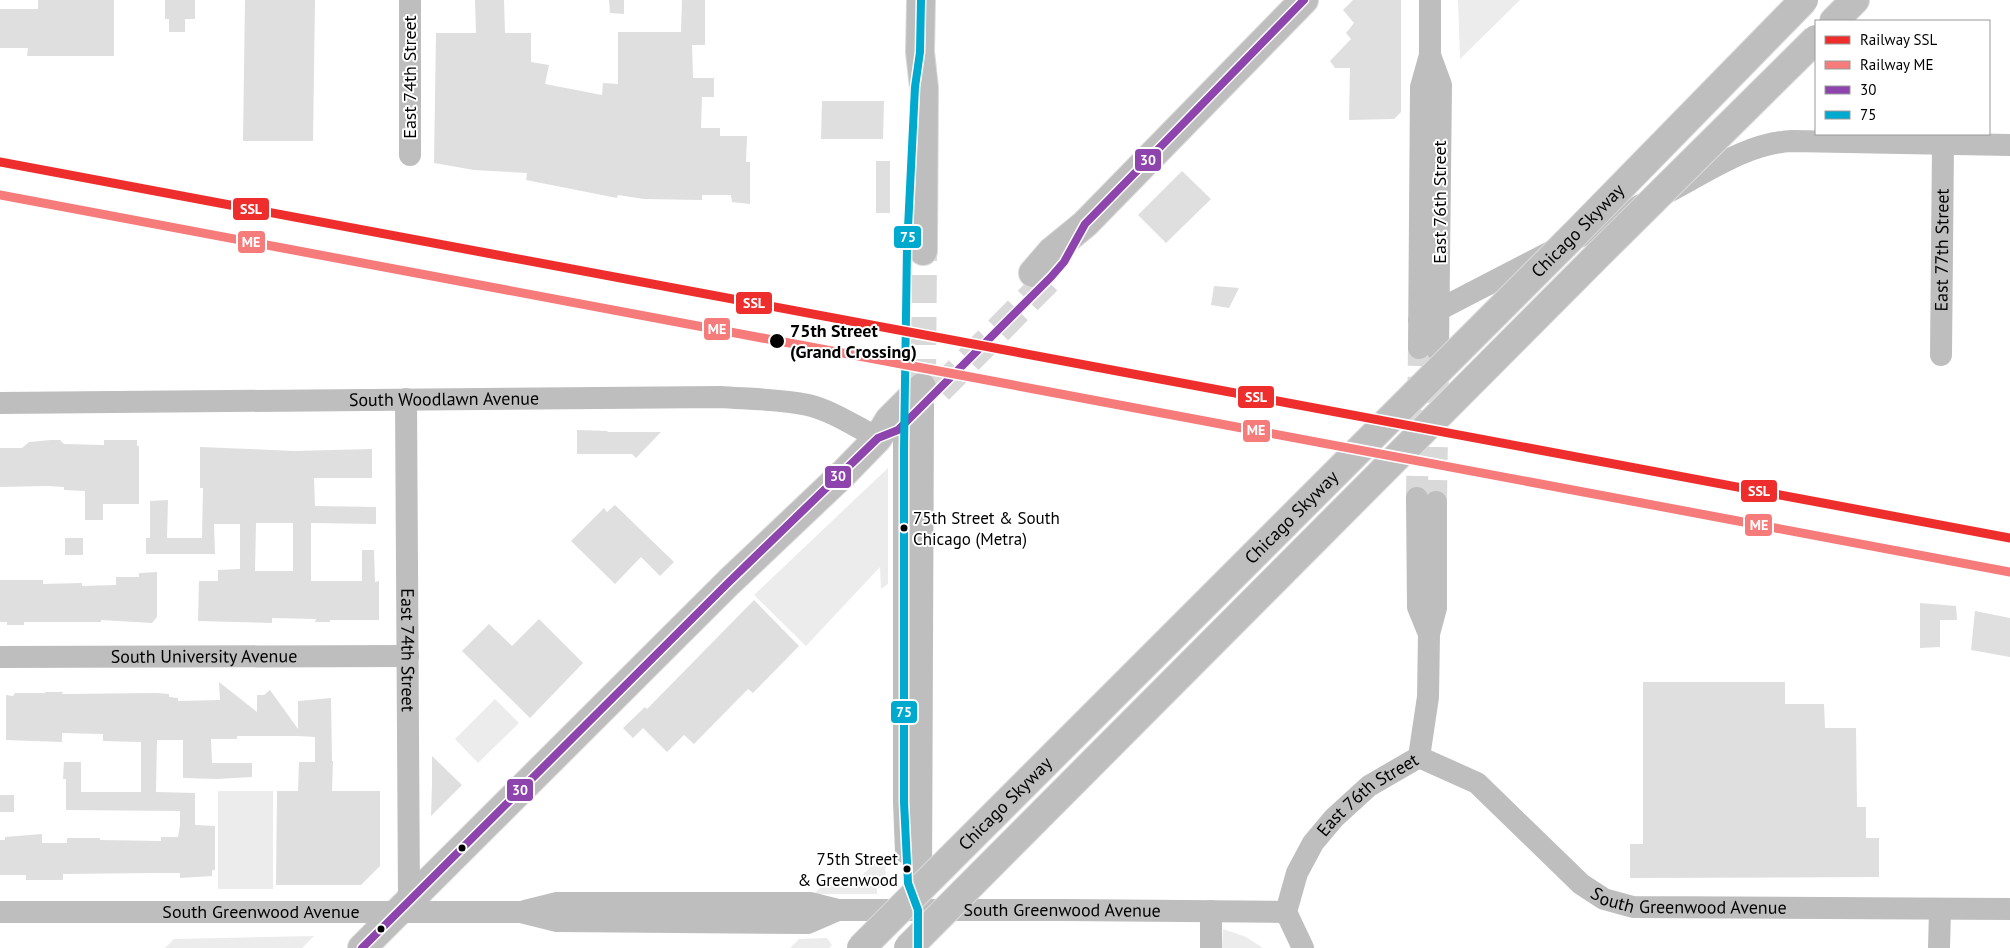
<svg xmlns="http://www.w3.org/2000/svg" width="2010" height="948" font-family="'PT Sans',sans-serif">
<style>
.green{fill:#ececec}
.building{fill:#dfdfdf;fill-rule:evenodd}
.lines{fill:none;stroke-linecap:round;stroke-linejoin:round}
.minor-tunnel{stroke:#d9d9d9;stroke-width:22;stroke-dasharray:22 11;stroke-linecap:butt}
.major-tunnel{stroke:#d9d9d9;stroke-width:28;stroke-dasharray:28 14;stroke-linecap:butt}
.major-casing{stroke:#dbdbdb;stroke-width:30}
.highway-casing{stroke:#dbdbdb;stroke-width:30}
.minor{stroke:#bebebe;stroke-width:22}
.major{stroke:#bebebe;stroke-width:28}
.highway{stroke:#bebebe;stroke-width:28}
.highway-bridge-casing{stroke:#dbdbdb;stroke-width:30;stroke-linecap:butt}
.highway-bridge{stroke:#bebebe;stroke-width:28}
.bus-1-casing{stroke:#fff;stroke-width:11}
.bus-2-casing{stroke:#fff;stroke-width:11}
.bus-1{stroke:#8e44ad;stroke-width:8}
.bus-2{stroke:#00a9ce;stroke-width:8}
.rail-1-casing{stroke:#fff;stroke-width:12}
.rail-2-casing{stroke:#fff;stroke-width:12}
.rail-1{stroke:#ee2e2d;stroke-width:9}
.rail-2{stroke:#f67b7b;stroke-width:9}
.stop-dot{fill:#000;stroke:#fff;stroke-width:2}
.labels{text-anchor:middle;stroke-width:4;stroke-linejoin:round;paint-order:stroke}
.bus-label{font-size:17px;fill:#000;stroke:#fff;text-anchor:start}
.street-label{font-size:18px;fill:#000;stroke:#fff}
.stop-label{font-size:18px;font-weight:bold;fill:#000;stroke:#fff;text-anchor:start}
.line-badge{stroke:#fff;stroke-width:2}
.badge-label{font-size:14px;text-anchor:middle;font-weight:bold;fill:#fff}
</style>
<rect width="100%" height="100%" fill="#fff"/>
<path class="green" d="M1458,0H1520L1460,59Z
M888,468V584L881,589L880,567L806,646L754,595Z
M495,699L519,723L478,763L455,739Z
M218,791H273V889H218Z
M885,853L886,887L877,888V894H814L823,885L851,886Z
M1223,929L1246,937L1263,948H1222Z
M314,936L302,948H165L174,939Z
M827,938L832,945L829,948H790L799,939Z"/>
<path class="building" d="M38,0H114V56H27L28,48H0V9H38Z
M165,0H195V19H185V32H169V19H165Z
M245,0H315L313,141H243Z
M475,0H504L505,33H531V62L549,65L545,84L602,95L603,83L618,84V32H681L682,0H705V45H692L693,78H714V97H702L701,128H720V136H747L746,162H750V204L732,202L731,195H702V200L644,199L618,195L617,198L526,180L527,173L474,170L434,163L436,33H476Z
M609,0H624V14L610,13Z
M1353,0H1401V112L1394,119L1349,120L1350,68H1335L1330,61L1351,39L1346,33L1354,23L1343,10Z
M822,101H884L883,139H821Z
M876,161H890V213H876Z
M1182,171L1211,199L1166,243L1138,215Z
M1214,286L1239,288L1229,308L1211,305Z
M577,430L608,431L607,432H661L636,458L632,454H577Z
M51,440H60L64,444L104,445V440H137V446H139V504H103V520H85V491L64,490V487L47,486L0,487V448H22L29,442Z
M200,447L295,451L372,449V478H314L315,506L376,507V524L311,523V581H362V550H374L375,582L379,581V620H330V622H315L316,619L272,618V623L198,621L199,581H218V570L240,569V524H214L215,554H146V538H150V501L168,500L167,538H202L203,488H200ZM256,523H293V571H255Z
M615,505L674,562L660,576L641,557L615,584L571,541L604,508L607,512Z
M65,538H83V555H65Z
M157,572V617L152,623L101,620V622H24V625H7V622H0V580H43V584L82,583V586L116,585V577H139V573Z
M754,600L799,646L753,693L748,689L694,744L684,735L667,752L643,728L633,738L623,728L645,707L647,709Z
M1920,603L1956,606L1957,620H1940V647L1920,648Z
M1975,611L2010,618V657L1971,650Z
M539,619L583,663L530,718L462,651L489,624L512,646Z
M219,682L257,712V695H264L270,690L298,729V701L331,698L332,761H333L332,791H380V866L361,885H276L277,791H298L299,762H315V737L298,736H237V739H211L212,763H252V777L217,779L183,778V740H157L156,792L195,793V825L215,826V870H212V876L180,878V873H153L63,874V880H26V875H0V840H5V837L42,834V843H67V838H100V840L161,841V837H178L180,825V811L66,810V779H63L64,762H81V792H141V742L103,741V734L62,733V742L6,740V695L13,696L15,693H45V692H63L62,694L157,693L169,694V697L178,698V701L220,700Z
M1643,682H1785V704H1824L1825,728H1856L1857,807H1866V838H1879V877L1630,878V844H1643Z
M432,756L462,785L431,816L432,784Z
M0,795H14V812H0Z"/>
<g class="lines">
<path class="minor-tunnel" d="M1417,498L1419,348
M1436,502L1438,361"/>
<path class="major-tunnel" d="M922,387L923,251
M939,390L1051,277"/>
<defs>
<path id="major" d="M921,0L920,52L924,88L923,251
M1033,273L1052,251L1085,224L1304,0
M362,948L729,582L843,474L878,438L889,420L922,387"/>
<path id="highway" d="M1834,21L1855,0"/>
</defs>
<use href="#major" class="major-casing"/>
<use href="#highway" class="highway-casing"/>
<g class="minor">
<path d="M1430,55L1441,85L1438,351"/>
<path d="M410,155V0"/>
<path d="M1670,191C1708,171 1748,143 1792,141L2010,145"/>
<path d="M1419,320L1641,205"/>
<path d="M1419,348L1421,87L1430,55V0"/>
<path id="s1" d="M1941,355L1943,144"/>
<path id="s2" d="M406,399L409,901"/>
<path id="s3" d="M0,403L720,397C749,399 780,399 808,405C833,411 856,427 878,438"/>
<path d="M904,424V802L906,853"/>
<path d="M1417,498L1418,607L1429,634"/>
<path id="s4" d="M0,657L408,656"/>
<path id="s5" d="M1419,757L1477,783L1581,884L1604,899L1633,907L2010,909"/>
<path d="M1419,757L1428,697L1429,634L1436,608V502"/>
<path d="M919,900L921,881L923,406"/>
<path id="s6" d="M525,911L557,903H810L838,910H1064L1286,912"/>
<path d="M1211,911V948"/>
<path id="s7" d="M0,912H521L557,921L808,923L838,910"/>
<path id="s8" d="M1303,948L1286,912L1297,873L1313,843L1334,818L1369,786L1419,757"/>
<path d="M1939,948L1940,910"/>
</g>
<use href="#major" class="major"/>
<use href="#highway" class="highway"/>
<defs>
<g id="highway-bridge">
<path id="s9" d="M861,948L1578,231L1804,0"/>
<path d="M908,948L1600,253L1816,39"/>
</g>
</defs>
<use href="#highway-bridge" class="highway-bridge-casing"/>
<use href="#highway-bridge" class="highway-bridge"/>
<defs>
<path id="bus-1" d="M362,948L729,582L878,438L898,430L1051,277L1064,262L1085,224L1304,0"/>
<path id="bus-2" d="M918,948V910L908,883L904,802V449L907,248L915,87L920,52L921,0"/>
</defs>
<use href="#bus-1" class="bus-1-casing"/>
<use href="#bus-2" class="bus-2-casing"/>
<use href="#bus-1" class="bus-1"/>
<use href="#bus-2" class="bus-2"/>
<defs>
<path id="rail-1" d="M0,162L2010,538"/>
<path id="rail-2" d="M0,195L2010,572"/>
</defs>
<use href="#rail-1" class="rail-1-casing"/>
<use href="#rail-2" class="rail-2-casing"/>
<use href="#rail-1" class="rail-1"/>
<use href="#rail-2" class="rail-2"/>
</g>
<g class="stop-dot">
<circle cx="777" cy="341" r="8"/>
<circle cx="904" cy="528" r="4.5"/>
<circle cx="462" cy="848" r="4.5"/>
<circle cx="907" cy="869" r="4.5"/>
<circle cx="381" cy="929" r="4.5"/>
</g>
<g class="labels">
<g class="bus-label">
<text x="913" y="524">75th Street &amp; South<tspan x="913" dy="21">Chicago (Metra)</tspan></text>
<text x="898" y="865" text-anchor="end">75th Street<tspan x="898" dy="21">&amp; Greenwood</tspan></text>
</g>
<g class="street-label">
<text transform="translate(410 77) rotate(-90)" y="6">East 74th Street</text>
<text transform="translate(1440 202) rotate(-90)" y="6">East 76th Street</text>
<text dy="6" stroke="none"><textPath href="#s9" startOffset="1014">Chicago Skyway</textPath></text>
<text dy="6" stroke="none"><textPath href="#s1" startOffset="105">East 77th Street</textPath></text>
<text dy="6" stroke="none"><textPath href="#s3" startOffset="444">South Woodlawn Avenue</textPath></text>
<text dy="6" stroke="none"><textPath href="#s9" startOffset="609">Chicago Skyway</textPath></text>
<text dy="6" stroke="none"><textPath href="#s2" startOffset="251">East 74th Street</textPath></text>
<text dy="6" stroke="none"><textPath href="#s4" startOffset="204">South University Avenue</textPath></text>
<text dy="6" stroke="none"><textPath href="#s8" startOffset="188">East 76th Street</textPath></text>
<text dy="6" stroke="none"><textPath href="#s9" startOffset="204">Chicago Skyway</textPath></text>
<text dy="6" stroke="none"><textPath href="#s5" startOffset="321">South Greenwood Avenue</textPath></text>
<text dy="6" stroke="none"><textPath href="#s6" startOffset="539">South Greenwood Avenue</textPath></text>
<text dy="6" stroke="none"><textPath href="#s7" startOffset="261">South Greenwood Avenue</textPath></text>
</g>
<g class="stop-label">
<text x="790" y="337">75th Street<tspan x="790" dy="21">(Grand Crossing)</tspan></text>
</g>
</g>
<g class="line-badge">
<rect x="1134" y="148" width="28" height="24" rx="5" fill="#8e44ad"/>
<rect x="232" y="197" width="38" height="24" rx="5" fill="#ee2e2d"/>
<rect x="893" y="225" width="29" height="24" rx="5" fill="#00a9ce"/>
<rect x="237" y="230" width="29" height="24" rx="5" fill="#f67b7b"/>
<rect x="735" y="291" width="38" height="24" rx="5" fill="#ee2e2d"/>
<rect x="703" y="317" width="28" height="24" rx="5" fill="#f67b7b"/>
<rect x="1237" y="385" width="38" height="24" rx="5" fill="#ee2e2d"/>
<rect x="1242" y="419" width="29" height="24" rx="5" fill="#f67b7b"/>
<rect x="824" y="465" width="28" height="24" rx="5" fill="#8e44ad"/>
<rect x="1740" y="479" width="38" height="24" rx="5" fill="#ee2e2d"/>
<rect x="1744" y="513" width="29" height="24" rx="5" fill="#f67b7b"/>
<rect x="890" y="700" width="28" height="24" rx="5" fill="#00a9ce"/>
<rect x="506" y="778" width="28" height="24" rx="5" fill="#8e44ad"/>
</g>
<g class="badge-label">
<text x="1148" y="165">30</text>
<text x="251" y="214">SSL</text>
<text x="908" y="242">75</text>
<text x="251" y="247">ME</text>
<text x="754" y="308">SSL</text>
<text x="717" y="334">ME</text>
<text x="1256" y="402">SSL</text>
<text x="1256" y="435">ME</text>
<text x="838" y="481">30</text>
<text x="1759" y="496">SSL</text>
<text x="1759" y="530">ME</text>
<text x="904" y="717">75</text>
<text x="520" y="795">30</text>
</g>
<rect x="1815" y="20" width="175" height="115" fill="#ffffff" stroke="#999999"/>
<rect x="1825" y="36" width="25" height="8" fill="#ee2e2d" stroke="#999999"/>
<text x="1860" y="45" font-size="15" fill="#000000">Railway SSL</text>
<rect x="1825" y="61" width="25" height="8" fill="#f67b7b" stroke="#999999"/>
<text x="1860" y="70" font-size="15" fill="#000000">Railway ME</text>
<rect x="1825" y="86" width="25" height="8" fill="#8e44ad" stroke="#999999"/>
<text x="1860" y="95" font-size="15" fill="#000000">30</text>
<rect x="1825" y="111" width="25" height="8" fill="#00a9ce" stroke="#999999"/>
<text x="1860" y="120" font-size="15" fill="#000000">75</text>
</svg>
